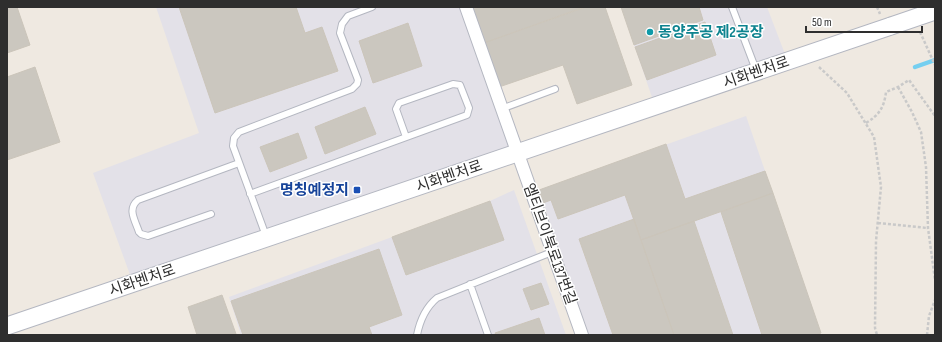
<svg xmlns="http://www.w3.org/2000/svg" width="942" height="342" font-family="'Sofia Sans Condensed','Noto Sans KR',sans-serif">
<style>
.industrial{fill:#e3e1e8}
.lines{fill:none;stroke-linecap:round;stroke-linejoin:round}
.stream{stroke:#75cff0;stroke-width:4.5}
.building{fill:#cbc7bf;stroke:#cbc5ba}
.lane-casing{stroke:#b4b7c1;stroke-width:8}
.street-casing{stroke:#b4b7c1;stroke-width:14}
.secondary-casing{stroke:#b4b7c1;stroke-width:19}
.path{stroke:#c9c9c9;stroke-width:2.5;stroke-dasharray:3 2;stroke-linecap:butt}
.lane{stroke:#fff;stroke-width:6}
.street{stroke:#fff;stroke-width:12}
.secondary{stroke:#fff;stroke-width:17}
.secondary-bridge-casing{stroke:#b4b7c1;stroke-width:19;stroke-linecap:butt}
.secondary-bridge{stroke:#fff;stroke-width:17}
.culture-dot{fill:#0f9aa8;stroke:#fff;stroke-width:1.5}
.transit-dot{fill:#1a4fb4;stroke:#fff;stroke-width:1.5}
.labels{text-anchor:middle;stroke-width:3;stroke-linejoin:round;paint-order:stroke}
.culture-label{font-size:15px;font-weight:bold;fill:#0d838f;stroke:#fff;text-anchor:start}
.street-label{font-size:15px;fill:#2e2e2e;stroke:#fff}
.transit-label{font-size:15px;font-weight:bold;fill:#164399;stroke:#fff;text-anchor:end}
</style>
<rect width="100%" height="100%" fill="#efe9e1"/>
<path class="industrial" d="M156,7H466L517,153L133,283L93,173L199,133Z
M621,7H767L788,62L655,106Z
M746,116L821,333L816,335H588L539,190Z
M514,190L566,335H241L229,297L490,201Z"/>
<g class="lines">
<path class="stream" d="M915,67L935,60"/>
</g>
<path class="building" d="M7,7H17L30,45L7,53Z
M179,7H296L305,33L322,27L338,71L215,113Z
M468,7H584L481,44Z
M586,7H605L632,85L577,104L563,65L496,88L481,44Z
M621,7H699L703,20L634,45Z
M705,22L716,55L647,80L635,47Z
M408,23L422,66L373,83L359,41Z
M35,67L60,142L7,160V77Z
M365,107L376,134L325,154L315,127Z
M298,133L307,158L270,172L260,147Z
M666,144L685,199L765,171L773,193L641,240L625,195L558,219L551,200L543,203L539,190Z
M773,193L821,333L816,335H762L721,212Z
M490,201L504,240L406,275L392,237Z
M634,219L641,240L674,335H613L579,239Z
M694,221L733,335H674L641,240Z
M379,249L402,315L369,327L372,335H243L231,301Z
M541,283L549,304L531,310L523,289Z
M222,295L236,334L197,335L188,307Z
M539,318L545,335H496L495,333Z"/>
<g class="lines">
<defs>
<path id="lane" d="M732,7L756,70
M501,109L555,89
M250,194L467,115L469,108L460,85L453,84L399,103L396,109L406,137
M211,214L148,236L141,234L139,232C135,220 127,209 138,200L239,163
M266,236L233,146L234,138L239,132L352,89L357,84L358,80L340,33L342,24L348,16L372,7
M470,284L488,335
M417,335C420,320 425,308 437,298L552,252"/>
<path id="street" d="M466,7L582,335"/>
<path id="secondary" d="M7,326L891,26"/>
</defs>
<use href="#lane" class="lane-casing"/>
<use href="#street" class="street-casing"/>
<use href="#secondary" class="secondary-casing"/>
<path class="path" d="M877,7L880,14
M920,32L935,65
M819,67L847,93L874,137L881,187L876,241L875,328L877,335
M898,87L912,112L921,132L926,167L928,228L935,280
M866,123C879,115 884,108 886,92L898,87L909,80L935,116
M878,223L927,228
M927,335L929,316L935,300"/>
<use href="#lane" class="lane"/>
<use href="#street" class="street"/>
<use href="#secondary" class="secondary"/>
<defs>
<path id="secondary-bridge" d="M891,26L935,11"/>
</defs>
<use href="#secondary-bridge" class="secondary-bridge-casing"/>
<use href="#secondary-bridge" class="secondary-bridge"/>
</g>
<circle class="culture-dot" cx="650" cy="32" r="4"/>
<rect class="transit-dot" x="353" y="186" width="8" height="8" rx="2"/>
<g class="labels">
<g class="culture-label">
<text x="658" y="37">동양주공 제2공장</text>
</g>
<g class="street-label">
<text transform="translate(756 72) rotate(-19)" y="5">시화벤처로</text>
<text transform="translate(449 176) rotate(-19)" y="5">시화벤처로</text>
<text transform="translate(550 244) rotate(70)" y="5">엠티브이북로137번길</text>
<text transform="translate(142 280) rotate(-19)" y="5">시화벤처로</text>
</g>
<g class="transit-label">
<text x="349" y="195">명칭예정지</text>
</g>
</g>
<rect width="942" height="342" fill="none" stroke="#2e2e2e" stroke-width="16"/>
<path d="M806 26v6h116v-6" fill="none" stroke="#2e2e2e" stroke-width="2"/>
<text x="812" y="26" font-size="12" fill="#2e2e2e" stroke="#ffffff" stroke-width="3" paint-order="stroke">50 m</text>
</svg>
